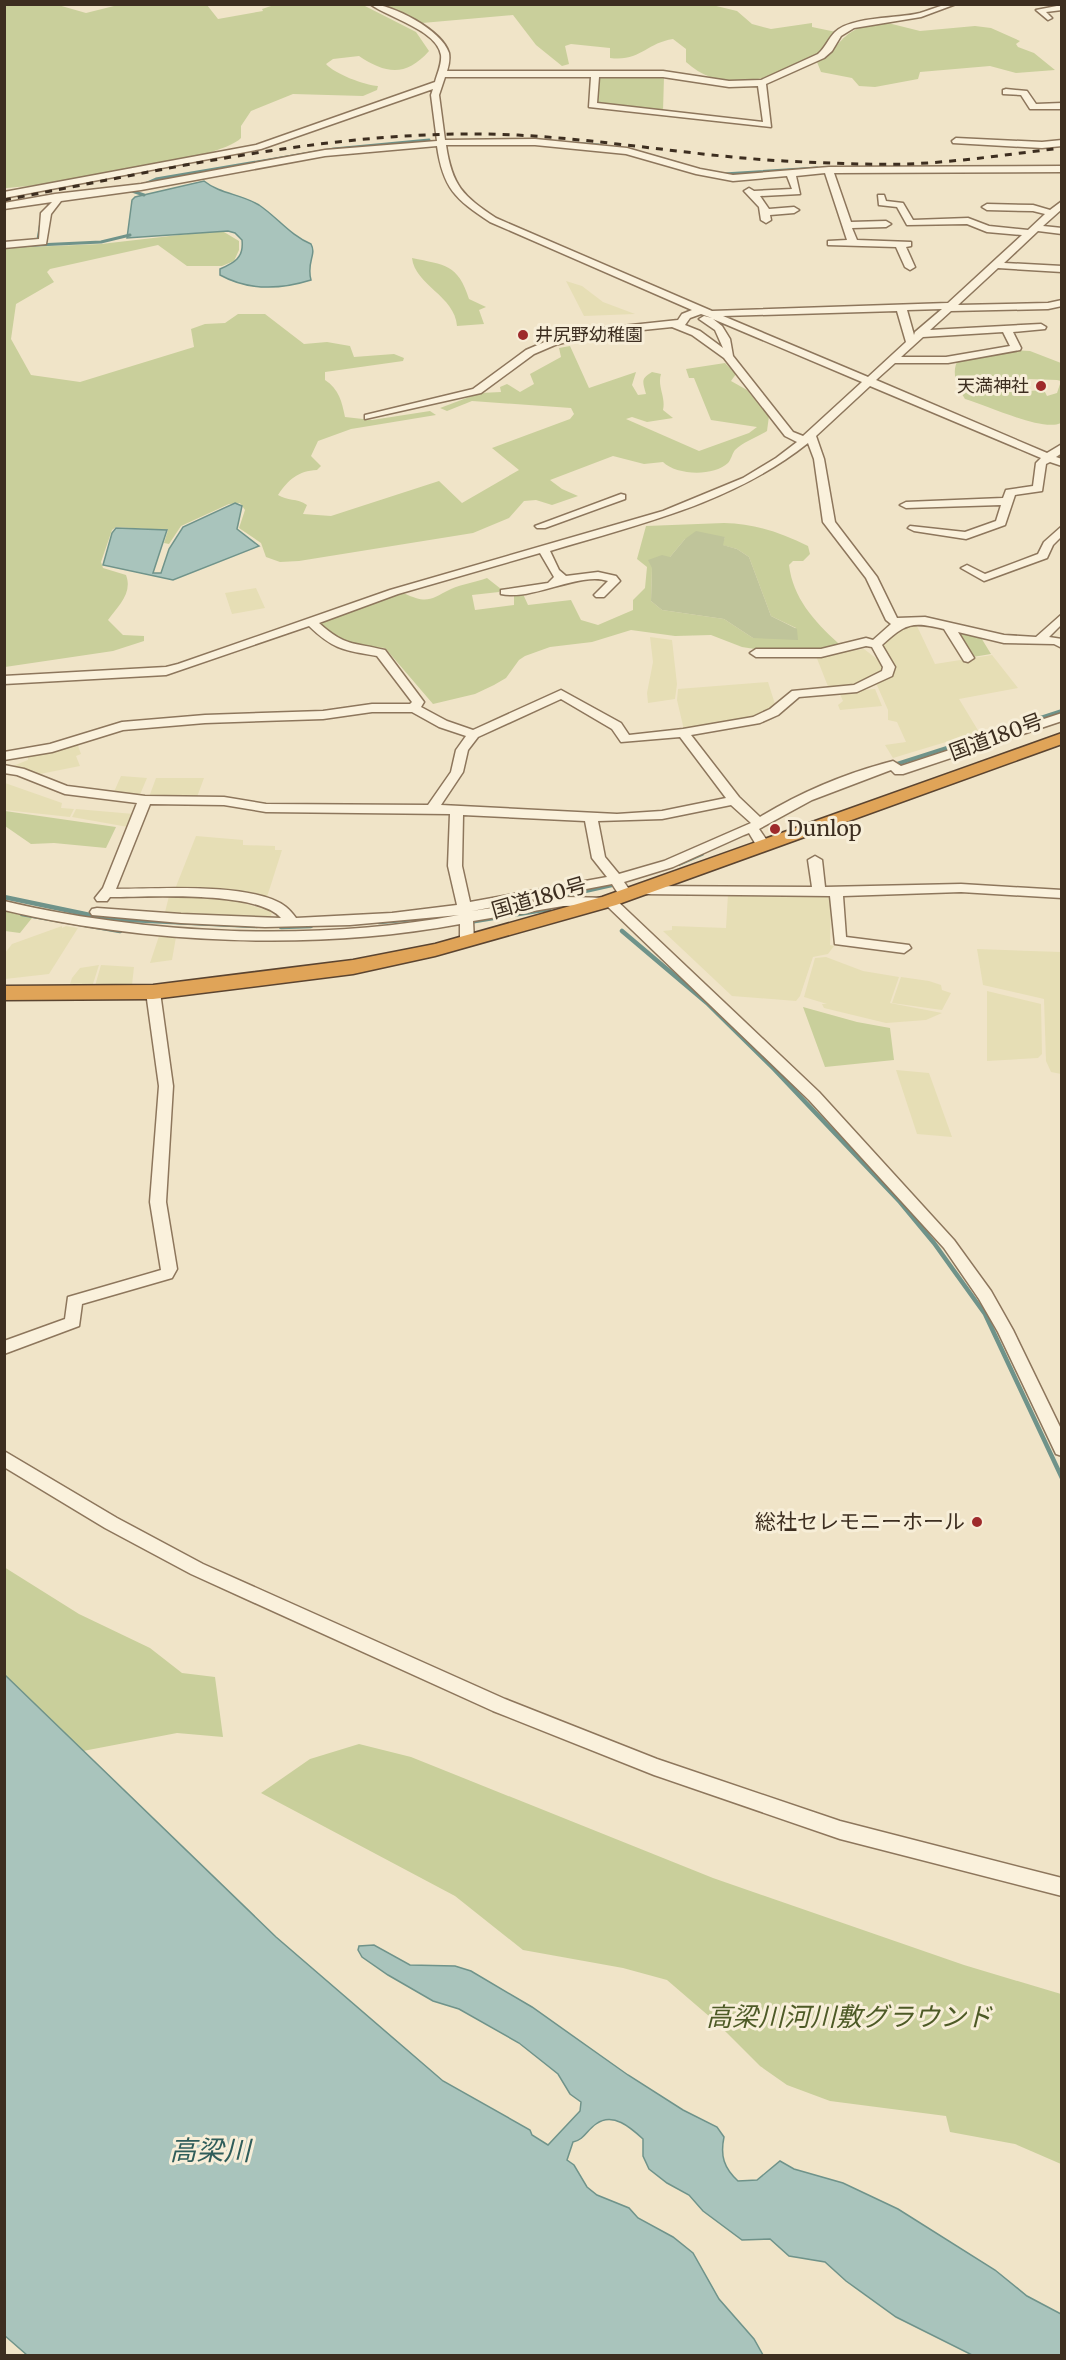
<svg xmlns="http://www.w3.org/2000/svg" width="1066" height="2360" font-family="Merriweather,'Noto Sans JP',serif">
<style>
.farmland{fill:#e6deb5}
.green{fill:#c9cf9b;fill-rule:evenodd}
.cemetery{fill:#bfc49a}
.water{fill:#a9c4bc;stroke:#6f938a;stroke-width:1.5}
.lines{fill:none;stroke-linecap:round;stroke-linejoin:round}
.stream-far2{stroke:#6f938a;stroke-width:3}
.stream-far1{stroke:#6f938a;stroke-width:4}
.stream{stroke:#6f938a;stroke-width:4.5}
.minor-casing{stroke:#8d765c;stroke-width:3}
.highway-casing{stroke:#5b4430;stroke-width:3}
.minor{fill:#faf1dc;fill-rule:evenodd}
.highway{fill:#e0a458;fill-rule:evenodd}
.rail{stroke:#3d2e20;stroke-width:3;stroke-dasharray:7 7;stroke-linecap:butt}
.poi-dot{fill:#9e2a2b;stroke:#f7eed8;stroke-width:2}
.labels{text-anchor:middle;stroke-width:6;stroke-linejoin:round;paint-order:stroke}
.far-poi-label{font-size:18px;fill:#3d2e20;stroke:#f7eed8;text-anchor:start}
.street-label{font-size:21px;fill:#3d2e20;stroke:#f7eed8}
.poi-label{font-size:21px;fill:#3d2e20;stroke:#f7eed8;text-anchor:start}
.near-park-label{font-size:26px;font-style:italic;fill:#4d5a26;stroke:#f7eed8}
.near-water-label{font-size:27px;font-style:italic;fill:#2f5d5a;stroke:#f7eed8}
</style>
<rect width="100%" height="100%" fill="#f0e4c8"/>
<path class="farmland" d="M566,281L582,286L603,302L635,314L584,316Z
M256,588L265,608L232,614L225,593Z
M916,624L935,664L992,655L1018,688L959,699L979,732L893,758L885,745L906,742L897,722L888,720V710L876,683L895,670L891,668L881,643L906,626Z
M650,637L672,640L677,684L675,699L648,703L647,693L653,662Z
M864,649L877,659L884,670L868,681L852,686L829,689L816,656Z
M768,682L775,704L770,710L758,716L684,730L677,700L678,689Z
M875,689L882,706L840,710L838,705L843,701L839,692Z
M77,743L81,754L76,756L80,766L35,775L13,766L28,760V757Z
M121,776L147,778L139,797L113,794Z
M156,778H204L197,797H149Z
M5,783L62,803L61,808L74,809L70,817L5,810Z
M76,809L134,814L128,827L72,817Z
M196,836L243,840V845L275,846V850H282L266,900L175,889Z
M728,894L827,896L831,898L830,945L834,946L828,954L813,957L800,996L796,1001L732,996L663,931L672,930V926L726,928Z
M169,896L234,900L272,912L270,919L164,916Z
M62,926V928L66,926L78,928L49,974L5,979V953L12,944Z
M159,936L176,937L172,960L150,963Z
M977,949L1061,952V1074L1051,1072L1046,1061L1044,999L983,985Z
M826,957L863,971L899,977L890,1003L942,1013L926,1020L886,1023L824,1008L822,1004H827L804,997L815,958Z
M99,965L92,987H69L72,978L80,968Z
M101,965L134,967L132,985L95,986Z
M901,977L929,981L941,985L942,990L951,993L942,1010L892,1003Z
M987,991L1041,1004L1042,1054L1038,1058L987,1061Z
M896,1070L929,1073L952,1137L917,1134Z"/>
<path class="green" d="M708,4L737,11L752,24L771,29L812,23V27L836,32C832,38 828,46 822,51C817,56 808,59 802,62C764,82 720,93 686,62V49L673,39C646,43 640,62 610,58V48L571,44L565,46L569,64L562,66L536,45L513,15L422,23L381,5Z
M4,5H58L86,13L118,5H207L218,19L263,11L262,9L274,5H363L416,32L429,51C406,77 386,74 359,56L333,59L326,64C335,74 364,85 378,86L377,90L363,96L293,94L251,111L241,126V138C219,161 45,186 6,188Z
M884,22L920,31L975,26L991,28L1020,41L1016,44L1018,47L1034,53L1055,70L1016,73L990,66L920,72L918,79L875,87L859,86L852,78L821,72L817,62C849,40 839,29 884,22Z
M664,77L663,111L596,102L598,78Z
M205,232H224L239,241V250L234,261L222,266H187L158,245L50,269L47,272L54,282L16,304L11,339L31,375L80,382L194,347L191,329L205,324L225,323L238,314H265L304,344L327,342L350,346L354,357L394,354L404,358L403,361L325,372V380C339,389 342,402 345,417L372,420L430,411L436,415L351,429L318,441L311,456L321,466L317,470C298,471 289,479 278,495C287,501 297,498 307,505L303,514L331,516L439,481L462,503L519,470L492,448L570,419L574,414L571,408L472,401L447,411L440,408L480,393L501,392L500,387L507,384L520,392L534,384L530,374L561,357L559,348L570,346L589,388L636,372L632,385L638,395L646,394C643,382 640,379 652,372L661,374C657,386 666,397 663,410L673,418L647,422L632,417L626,419L699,451L749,433L757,427L711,420L694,378H689L686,369L725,363L736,374L731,381L747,390L769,416L767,431C757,437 743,442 735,450C732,454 731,460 728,463C713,477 676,475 663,462L644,464L613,456L550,480L562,489L578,496L552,505L536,500L524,501L509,518L473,533L299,561L280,562L266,557L261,543L239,528L245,510L240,503L229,504L181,526L169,544L164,543L168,530L116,527L112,530L101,562L103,568L126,575C133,593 118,606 108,620L123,635L144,636V641L113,651L5,667V248L101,244Z
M412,258C445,265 458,264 469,299L486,307L479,310L484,324L457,326C455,296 415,285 412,258Z
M1013,350L1030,351L1061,363V423C1042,432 987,405 965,399C957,386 950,372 959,358ZM1029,379L1057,380L1061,381L1057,393L1047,396L1044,390L1029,391L1025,385Z
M724,523C755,524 780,532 808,546L810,554L803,561H793L789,565C793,598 814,621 838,643L837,647L824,650H761L742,647L711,635L675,636L631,630L592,642L550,647L525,656L519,660L506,678L494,685L475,694L433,704L385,648L349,645L318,623L327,618L403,593C428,604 429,600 451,589C462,584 476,582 487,578L501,589L499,592L472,595L475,610L514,605V595L523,594L528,605L571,600L581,620L598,625L633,610V600L645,588L647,567L637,559L646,526ZM725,537L722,545L737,549L749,557L771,616L796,628L753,638L724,619L662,610L651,601L652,568L670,557L685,539Z
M954,629L980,636L991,654L973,657Z
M5,811L116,827L106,848L54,843L31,844L5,826Z
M5,911L32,918L20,933L5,931Z
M803,1007L857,1022L890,1028L894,1060L825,1067Z
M4,1567L79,1614L150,1648L182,1673L215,1677L223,1737L177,1733L83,1751L5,1675Z
M359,1744L411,1757L713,1878L964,1965L1061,1994V2164L1015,2144L950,2132L946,2116L830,2101L787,2085L760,2066L717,2023L667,1980L623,1968L523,1950L455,1896L261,1793L310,1759Z"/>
<path class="cemetery" d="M696,531L725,537L723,545L737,549L749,557L771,616L797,629L798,640L753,638L724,619L662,610L651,601L652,568L648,560L662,555L670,557L685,539Z"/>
<path class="water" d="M204,181C220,194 241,194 259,205C277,217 291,236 311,244C317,255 306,262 311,280C279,290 249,291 220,275V269C234,263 244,258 242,240L235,233L228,231L127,238L132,200L135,197Z
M235,503L242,506L237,529L259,546L173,580L103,565L112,533L116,528L167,530L153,573H161L169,549L183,527Z
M5,1675L276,1937L443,2081L530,2130L532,2135L548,2145L580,2111L581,2102L570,2094L558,2074L519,2043L459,2009L433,2001L388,1975L362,1957L358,1950L359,1946L374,1945L410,1965L455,1966L471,1971L532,2007L628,2075L683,2110L717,2127L724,2137C720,2156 724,2168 738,2181L757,2180L780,2161L794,2169L843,2183L898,2209L995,2270L1027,2296L1061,2314V2355H972L896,2317L846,2281L825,2262L789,2256L770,2239L742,2240L703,2211L689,2195L667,2183L649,2169L643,2156V2139C630,2127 613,2112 596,2124C587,2130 584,2140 573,2142L567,2160L574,2165L587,2187L597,2195L629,2208L638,2218L673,2237L693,2253L719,2299L754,2339L763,2355H27L4,2335Z"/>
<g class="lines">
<path class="stream-far2" d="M572,143L599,145
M628,149L684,165
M724,174L817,168
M140,186L156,179L334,149L429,140
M132,191L144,195
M37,245L101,242L130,235
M18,246L37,245L41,222"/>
<path class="stream-far1" d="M897,764L1062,711
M679,864L702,854
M577,893L617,884"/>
<path class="stream" d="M4,897L109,919L257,926
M484,909L584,892
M22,914L120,931
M379,922L425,918
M469,922L549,909
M281,927L311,926
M622,931L707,1003L774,1069L900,1202L934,1243L985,1314L1062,1478"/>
<defs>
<path id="minor" d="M370,4C392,4 442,30 449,53C450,59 449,65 447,71H663L729,81L761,80L818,54C825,48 828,39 835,32C852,16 897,19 920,13C933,9 942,4 956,4L921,17L854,28L841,36L832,51L824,58L766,84L771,127L589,107L591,77H445L439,95L445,140L535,139L627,148L700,169L733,175L829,167L1062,166V172L834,173L851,222L886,221L891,224L886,227L852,228L857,240L911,242V246L906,247L915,267L910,270L905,267L896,247L828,245V241L847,240L825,173L796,176L800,194L760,196L769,209L794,207L799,210L794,213L770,215L771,220L766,223L761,220L759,207L744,191L749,188L754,191L792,189L787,176L733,181L696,174L626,154L535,145H446C452,186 463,196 496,218L712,311L948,303L1022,235L987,232L967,224L907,225L897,207L879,205L878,195H884L886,201L903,203L913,220L968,218L989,226L1028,230L1045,214L1033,211L987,210L982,207L987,204L1033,205L1050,210L1062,201V209L1043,226L1062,228V234L1038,231L1004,263L1062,266V272L998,268L958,305L1048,303L1062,300V306L1048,309L951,311L930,330L1041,324L1046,327L1045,329L1013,332L1021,348L1020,350L948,363H895L876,380L1047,453L1062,444V453L1056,457L1062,459V466L1050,462L1046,464L1042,491L1015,495L1005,525L966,539L914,531L908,528L910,526L965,532L996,521L1001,505L906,508L900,505L906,502L1003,498L1006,490L1033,486L1036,463L1041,458L870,386L816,436L824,459L835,522L877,577L897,618L925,617L1004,635L1036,637L1062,614V624L1049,637L1062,639V648L1054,644L1004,643L958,632L974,658L968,662L964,661L944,629C912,621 906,623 882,645L895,667L892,676L857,692L799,697L778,715L760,723L691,735L739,797L760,817C801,792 846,773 893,761L901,766L1062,713V721L903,774H895L891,770L812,800L759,829L770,845L768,848H758L749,833L744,835L673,867L624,882L633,895L631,898H621L612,884L472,911L563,897L614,898L819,1092L954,1240L991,1291L1013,1330L1062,1431V1456L1056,1454L998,1332L979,1299L944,1248L809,1100L606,905L563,906L473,921L474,941L467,946L460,941V924C315,951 147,944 4,910V901C147,935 315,942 459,915L350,925L265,927L181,923L92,915L90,912L92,909L97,908L181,914L281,918C257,890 146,897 110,897L107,901H97L95,898L103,888L137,803L65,794L17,775L4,773V765L24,769L67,786L145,796L224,797L266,804L428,805L451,772L456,750L466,736L439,727L412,712H372L323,719L205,723L123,730L52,752L4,760V752L50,744L122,722L205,715L323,711L372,704H410L412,702L377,656C344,650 334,650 309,626L166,675L4,684V676L166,667L178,664L390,590L663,511L743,478L776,458L797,442L785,436L724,358L692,335L672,327L594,335L555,345L534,354L481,393L365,419V415L473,389L526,350L547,341L594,329L678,320L682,314L692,310L490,222C455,199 443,188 437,146L325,156L141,190L61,201L51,214L46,244L4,248V242L39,239L41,213L52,202L4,209V203L55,194L141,184L325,150L437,141L431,95L433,89L261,149L4,198V192L256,145L435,82C437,74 442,64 441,55C437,30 389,18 370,4ZM599,77H663L729,87L758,86L763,122L597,103ZM942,309L915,332L914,335L907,310ZM897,311L906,342L868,377L723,316ZM701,314L712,318L704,316L699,319L715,330L723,348L700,331L685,325L690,318ZM713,319L862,382L803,436L793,432L733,356L730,339L722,326ZM1003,332L1010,346L946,357H901L923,337ZM808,443L814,459L823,522L866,578L886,620L891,624L873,640L866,638L821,649H756L750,653L756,657H821L866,646L872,647L883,667L882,671L854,685L792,691L770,709L753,717L683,729L629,735L621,723L561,690L473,730L447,721L421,707L424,702L385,650C352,642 346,647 319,623L398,594L540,553L554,577L548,583L501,590V594C533,601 580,571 608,581L594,595L596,597H604L620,581L616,576L598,572L566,576L559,570L550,551C640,524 733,503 808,443ZM561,699L612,729L621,742L680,737L726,798L662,811L617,814L441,805L463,772L468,750L478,737ZM150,804L224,805L266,812L450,814L448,866L457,905L392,913L296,918C293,914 290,910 286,907C254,882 157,889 116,889ZM731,805L751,823L664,861L619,874L605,857L598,821L662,819ZM463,815L585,821L592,858L607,877L470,902L462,866Z
M1062,5V10L1046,12L1052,18L1048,20L1036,10Z
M1006,89L1027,91L1036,104L1062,103V109H1030L1021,95L1003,94V90Z
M956,138L1042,142L1062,140V146L1042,148L953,143L952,141Z
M621,494L625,495V499L545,528H537L535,526Z
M1062,526V536L1053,545L1047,558L984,581L961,568L967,565L985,574L1038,554L1044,542Z
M815,856L822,860L825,887L961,884L1062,890V898L961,892L843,896L846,937L909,945L911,948L904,953L835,944L830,896L640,894L633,890L640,886L812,887L808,860Z
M153,987L160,992L173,1086L166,1202L177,1269L172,1278L82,1304L79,1326L4,1354V1341L65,1319L68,1297L161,1270L150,1202L159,1086L146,992Z
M4,1451L117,1518L203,1564L505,1699L657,1759L840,1821L1062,1878V1896L840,1839L654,1775L493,1711L191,1574L105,1528L4,1467Z"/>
<path id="highway" d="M1062,733V744L616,905L435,956L353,974L153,999L4,1000V986L153,985L353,960L435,944L602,897Z"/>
</defs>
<use href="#minor" class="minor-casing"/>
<use href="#highway" class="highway-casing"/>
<use href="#minor" class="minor"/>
<use href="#highway" class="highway"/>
<path class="rail" d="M4,200C154,172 305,136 459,134C568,132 676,155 784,161C825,163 867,165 908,164C959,162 1011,154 1062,148"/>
</g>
<g class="poi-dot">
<circle cx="523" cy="335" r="6"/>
<circle cx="1041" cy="386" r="6"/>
<circle cx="775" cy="829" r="6"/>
<circle cx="977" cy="1522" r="6"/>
</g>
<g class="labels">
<g class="far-poi-label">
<text x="535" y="341">井尻野幼稚園</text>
<text x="1029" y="392" text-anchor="end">天満神社</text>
</g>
<g class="street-label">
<text transform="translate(996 737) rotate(-20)" y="7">国道180号</text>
<text transform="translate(539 898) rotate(-16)" y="7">国道180号</text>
</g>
<g class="poi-label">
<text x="787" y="836">Dunlop</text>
<text x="965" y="1529" text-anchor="end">総社セレモニーホール</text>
</g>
<g class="near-park-label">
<text x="849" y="2026">高梁川河川敷グラウンド</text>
</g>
<g class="near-water-label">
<text x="210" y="2160">高梁川</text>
</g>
</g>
<rect width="1066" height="2360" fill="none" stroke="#3d2e20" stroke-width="12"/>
</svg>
